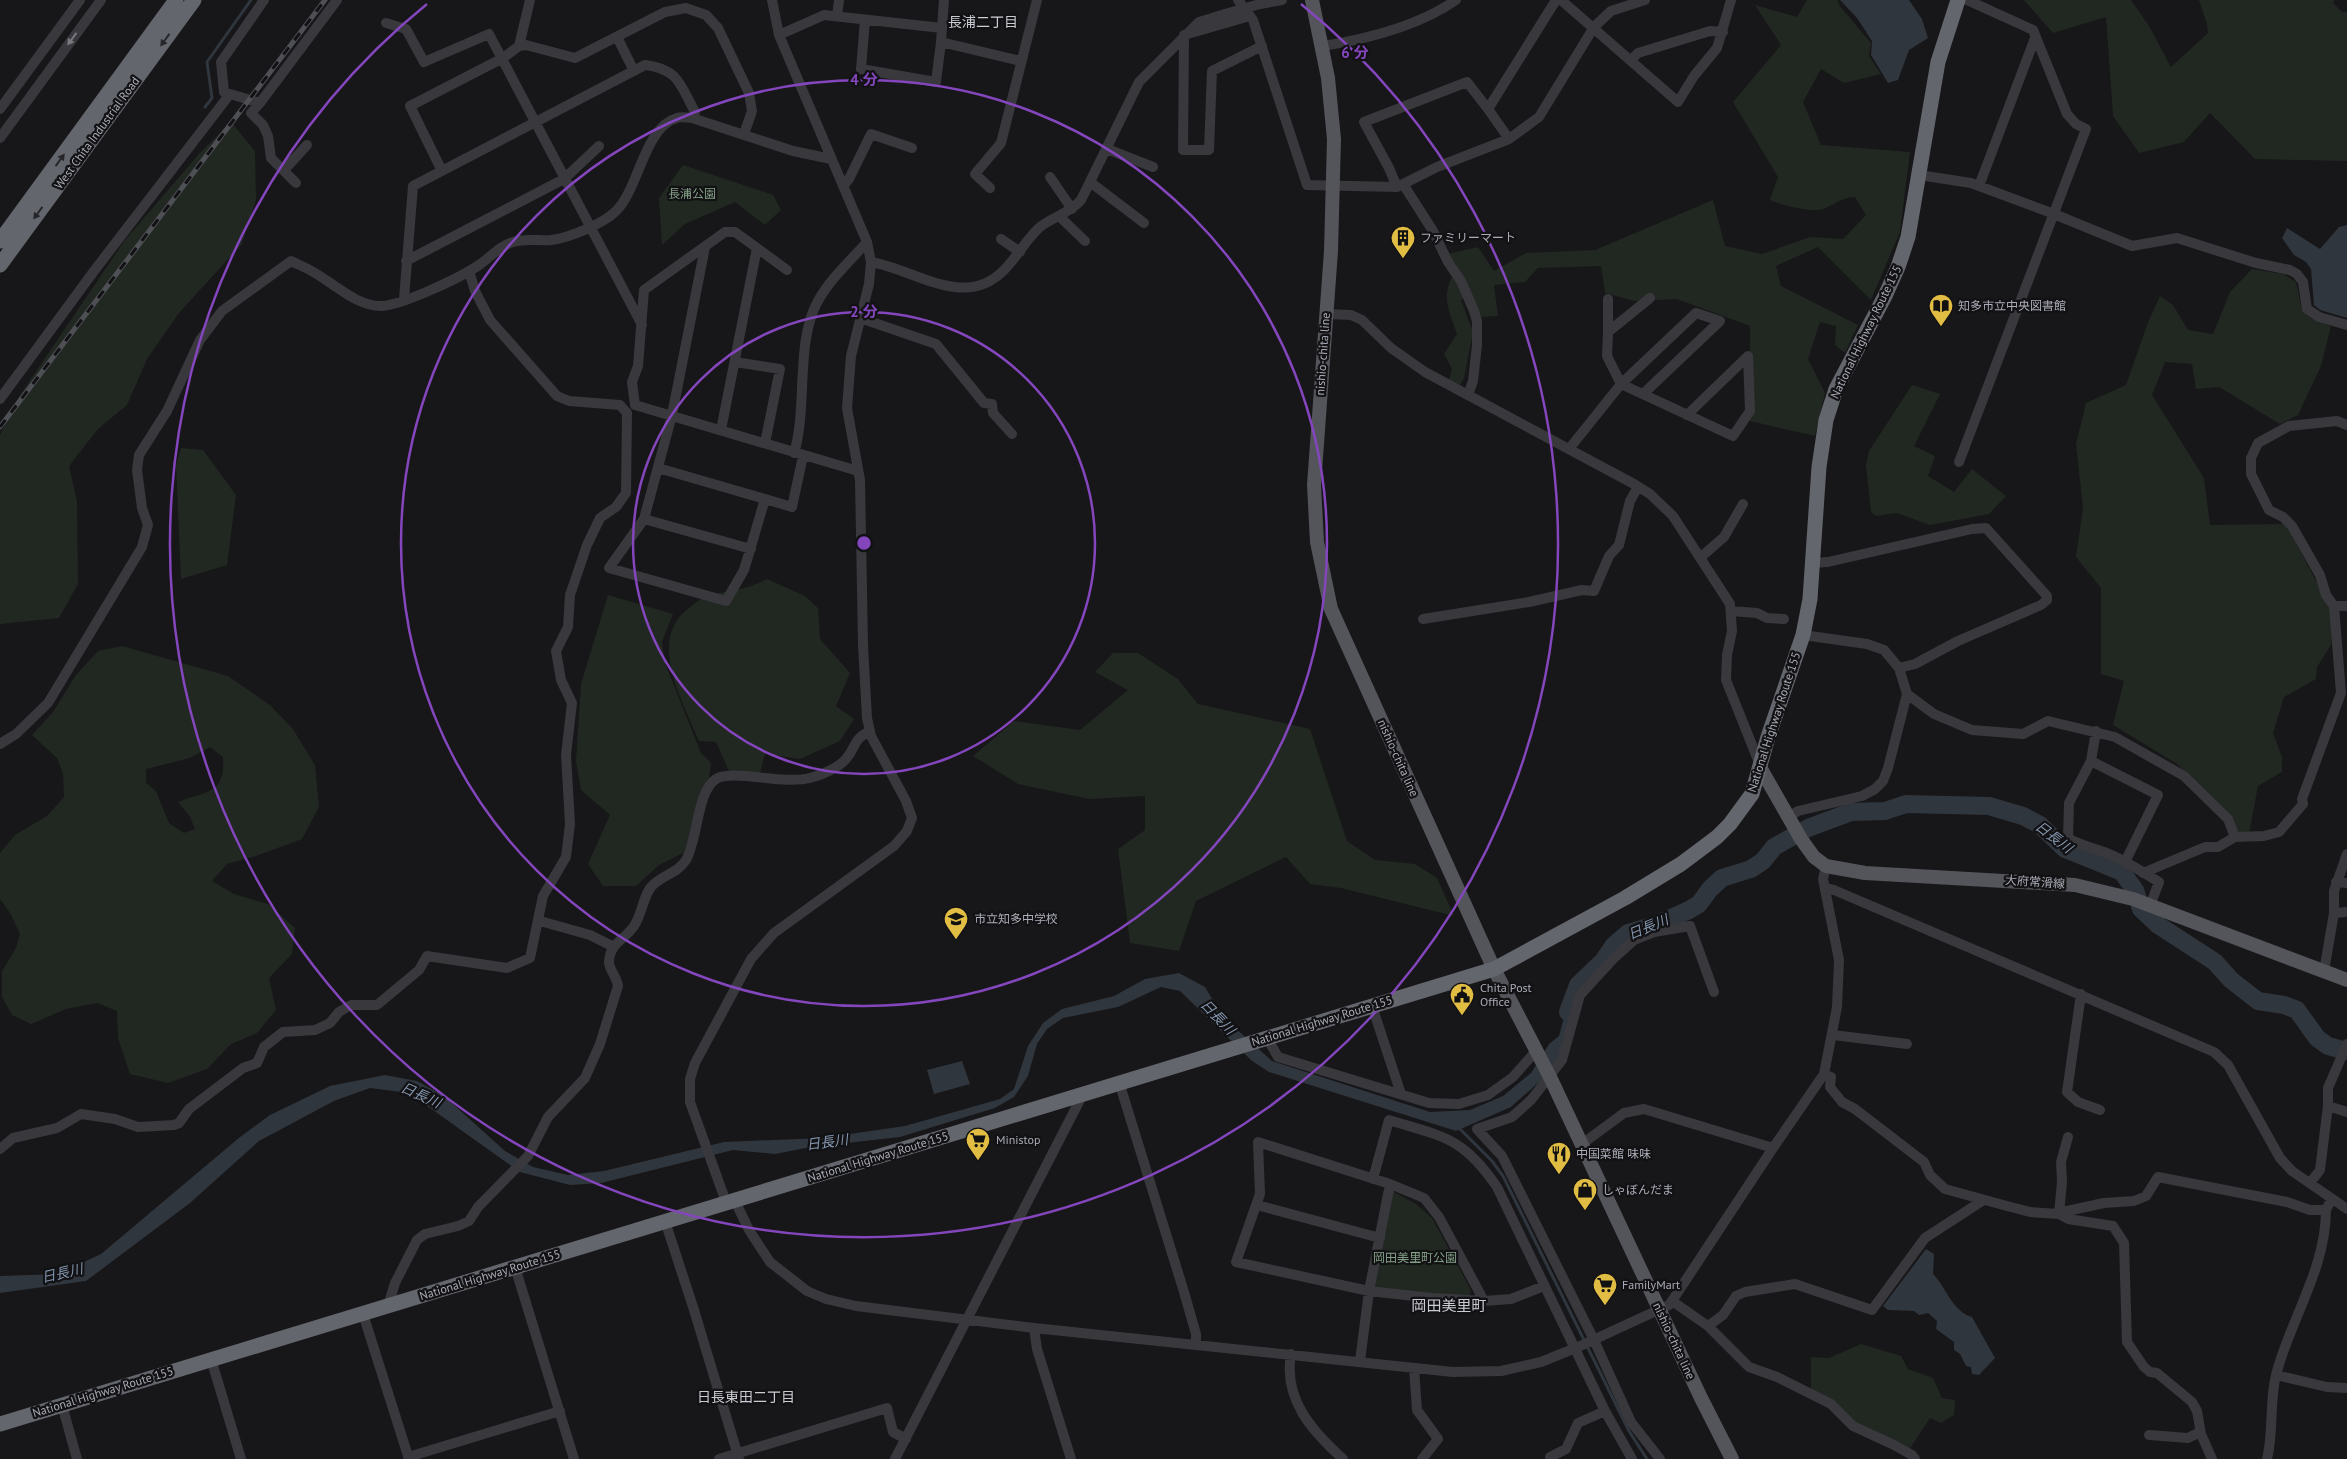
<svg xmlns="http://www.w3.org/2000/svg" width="2347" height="1459" font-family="'PT Sans','Noto Sans JP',sans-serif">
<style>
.green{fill:#212822;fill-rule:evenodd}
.water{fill:#30363d}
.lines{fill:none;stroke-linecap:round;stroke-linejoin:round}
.stream{stroke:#30363d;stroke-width:3}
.river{stroke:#30363d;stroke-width:18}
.minor{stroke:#38383d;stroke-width:10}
.major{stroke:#54555b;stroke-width:14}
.highway{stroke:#64666d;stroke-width:15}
.rail-casing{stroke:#4f5056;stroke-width:5}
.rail{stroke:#121113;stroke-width:3;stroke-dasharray:9;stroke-linecap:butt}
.minor-bridge{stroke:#38383d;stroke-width:10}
.oneway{fill:#777880}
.oneway2{fill:#26262a}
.ring{fill:none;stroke:#8446bd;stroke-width:2.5}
.labels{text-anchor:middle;stroke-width:4.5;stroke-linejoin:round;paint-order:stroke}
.street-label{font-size:12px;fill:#aaacb7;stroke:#121113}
.park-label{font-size:12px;fill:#82a087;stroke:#121113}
.poi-label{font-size:12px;fill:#aaacb7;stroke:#121113;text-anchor:start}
.neighbourhood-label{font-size:14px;fill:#caccd3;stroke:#121113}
.water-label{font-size:14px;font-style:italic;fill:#8496af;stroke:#121113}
.quarter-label{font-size:15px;fill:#caccd3;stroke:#121113}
.centre{fill:#8446bd;stroke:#121113;stroke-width:2.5}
.ring-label{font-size:15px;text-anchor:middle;font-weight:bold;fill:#8446bd;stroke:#121113;stroke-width:4.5;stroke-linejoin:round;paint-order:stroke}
</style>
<rect width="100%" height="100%" fill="#171618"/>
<path class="green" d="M1807,0H1838L1839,5L1871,43L1869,56L1881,74L1844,83L1821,69L1803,102L1821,145L1910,152L1900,232L1871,300L1818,247L1776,266L1781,286L1858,325L1845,353L1835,345L1836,326L1820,322L1808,359L1825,393L1815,436L1750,421V326L1677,299L1634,301L1605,293L1601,266L1538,268L1525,282L1494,285L1498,316L1480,317L1469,295L1461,300L1473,332L1464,378L1460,385L1449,380L1452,369L1444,354L1457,334C1448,308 1440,295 1456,270L1448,254L1478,247L1494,271L1526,253L1595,250L1713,200L1725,246L1762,254L1810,237L1843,239L1866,215L1855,197C1839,198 1837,204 1823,209C1812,213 1781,205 1770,200L1778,177L1733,102L1781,45L1755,5L1797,17Z
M2024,0H2131L2149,26L2171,67L2208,33L2207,24L2199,0H2334L2333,3L2342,12H2347V161L2255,159L2210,113L2184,142L2139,153L2113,116L2106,17L2053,33Z
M231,122L255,151L256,200L242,244L179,313L147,359L127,405L98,429L69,466L77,502L78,584L59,618L0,624V435L20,395L125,240L198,155Z
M683,165L773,195L781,210L765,225L735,202L685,224L662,245L659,198Z
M2252,269L2283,274L2296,282C2304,314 2297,315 2331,326L2321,366L2298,415L2280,424L2219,387L2196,389L2192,364L2165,362L2152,395L2204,478L2210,525L2286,524L2333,613L2331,645L2317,667L2316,679L2284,697L2273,733L2282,757V772L2258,786L2249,834L2238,832L2233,818L2177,764L2113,725L2124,681L2101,674V588L2076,557L2083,508L2076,444L2086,403L2126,385L2147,325L2160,296L2173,305L2188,330L2213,334L2230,292Z
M1912,385L1940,394L1914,446L1935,456L1928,476L1954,492L1972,469L2006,496L1989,514L1930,525L1897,513L1876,516L1871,512L1866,465L1869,451Z
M181,448L203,450L236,495L227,565L181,579L176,465Z
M767,579L805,596L818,608L820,639L850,673L836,706L854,719L840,741L800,759L765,754L760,773L729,771L716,742L699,741C683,702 646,639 689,608C694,604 700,599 705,597C729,589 743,592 767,579Z
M608,595L673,614L662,642L665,663L701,753L711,763L708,784L700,818L683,853L659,865L636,886H603L588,864L610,815L581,790L576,761L581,684Z
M122,646L228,676L270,705L293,729L315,765L319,807L302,839L256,856L227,864L212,881L234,894L268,904L295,928L292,954L269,978L276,1010L257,1033L231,1044L207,1069L168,1083L130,1074L118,1038L117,1011L97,1003L66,1009L31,1024L12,1015L2,997V971L16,948L20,934L10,913L0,899V853L15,835L47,816L64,797L63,773L57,758L32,735L53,712L76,675L98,651ZM210,747L223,757C226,795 205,791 178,802L190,817L195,829L184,833L169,823L156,791L146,783V769L190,758Z
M1113,653H1138L1178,679L1198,704L1310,729L1347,841L1375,860L1415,864L1437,878L1454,916L1341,888L1310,884L1286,857L1196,901L1179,951L1130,943L1118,849L1145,830V796L1089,799L1018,784L973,756L1014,721L1080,730L1128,690L1095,672Z
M1392,1191L1416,1204L1432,1218L1470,1288L1471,1294L1464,1298L1373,1287Z
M1861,1344L1901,1356L1908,1369L1933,1378L1942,1398L1955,1400L1954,1415L1941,1423L1930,1418L1909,1450L1856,1432L1811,1390V1357L1829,1358Z"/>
<path class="water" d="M1840,0H1909L1922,19L1928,38L1909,50L1898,80L1888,83L1871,55L1872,41L1857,18Z
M2347,225V318L2320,310L2314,305L2311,269L2306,262L2294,255L2282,238L2287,228L2320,249L2339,227Z
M1179,973L1205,987L1223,1017L1272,1061L1430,1112L1470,1110L1503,1096L1531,1073L1549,1044L1559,1036L1572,988L1578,990L1558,1059L1539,1082L1511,1107L1456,1131L1269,1072L1252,1061L1180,991L1161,987L1118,1007L1063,1018L1047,1029L1037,1044L1028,1076L1014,1097L995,1108L900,1137L811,1147L775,1154L733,1150L601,1183L570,1185L520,1172L409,1093L370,1088L334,1101L259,1141L190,1203L86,1281L0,1293V1276L58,1274L101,1254L240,1137L270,1115L330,1086L385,1075L417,1081L444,1096L505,1151L533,1167L568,1175L604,1171L724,1142L822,1138L905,1126L1000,1099L1014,1089L1028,1046L1043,1023L1062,1009L1114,996L1145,979Z
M962,1061L970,1084L934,1094L927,1070Z
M1926,1249L1934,1254L1933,1274C1946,1287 1952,1311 1972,1317L1995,1358L1979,1375L1972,1374L1971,1367L1966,1366L1960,1354L1954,1350V1342L1936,1329L1937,1321L1928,1313L1919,1315L1914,1311L1888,1310L1883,1306Z"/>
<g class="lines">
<path class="stream" d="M205,107L212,98L207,62L251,0
M1458,1127L1492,1161L1503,1176L1629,1431L1647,1459"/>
<path class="river" d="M1568,1012L1578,985L1603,961L1614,945L1628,933L1658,924L1689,910L1699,904L1710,889L1722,878L1751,869L1763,861L1774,847L1808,828L1851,812L1885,811L1906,804L1989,806L2023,816L2040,825L2065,849L2122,872L2135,890L2141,909L2158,925L2215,962L2231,980L2258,1001L2284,1005L2297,1010L2317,1038L2328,1046L2347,1051"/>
<path class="minor" d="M1238,0L1253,20L1307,185L1397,187L1437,167L1509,139L1539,117L1594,27L1611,11L1645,0
M1561,0L1678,102L1694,76L1717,48L1731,0
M1260,4L1282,0
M837,16L839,0
M1250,16L1184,35L1183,150H1209L1212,71L1262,46
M865,20L861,69L936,82L941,42
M386,23L406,29L424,62L489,34L642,325
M942,28L944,0
M779,35L824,15L942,28L941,42L1021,61
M617,37L634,71
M519,46L530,0
M1323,46C1367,39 1419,26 1456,0
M1631,60L1638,53L1710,31L1723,32
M230,94L224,92L221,62L264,0
M260,103L251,113L263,125L268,136L271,158L296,183
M0,109L80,0
M1488,109L1509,139
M0,138L101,0
M1107,149L1153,167
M284,170L307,145
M442,171L410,106L503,58L519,46L526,45L575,58L665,12L686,8L706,15L718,28L749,93L752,111L744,134
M1919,175L1971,183L2054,214L2132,246L2177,238L2256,263L2290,270L2297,274L2303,282L2307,309L2319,317L2347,325
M1050,177L1072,209
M1090,182L1144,223
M1403,184L1433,231L1448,262L1461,281L1474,311L1477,321V345L1473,381L1468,395
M843,186L849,179L871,134L912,148
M1979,186L2035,38
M1397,187L1389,168L1364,122L1467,82L1488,109L1556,0
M990,188L975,174L1001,143L1037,0
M1059,216L1085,241
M1001,239L1020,252
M705,247L672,415L644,519L609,568L726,601L744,570L765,499L792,507L803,456
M757,248L787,270
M406,261L564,179L599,146
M871,262C914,269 964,310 1003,271C1017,258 1026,239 1040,227C1053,217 1070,213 1081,200L1139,82L1199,22L1225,14
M1650,298L1608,332L1607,356L1621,384L1733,436L1750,411L1748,356L1687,415
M404,299L413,186L645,65C679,69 680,85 695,112L692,118
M1608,299V332
M1326,314L1351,315L1362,320L1391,348L1425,372L1634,484L1650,494L1673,516L1730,604L1732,631L1727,655L1726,680L1760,765
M860,318L936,344L984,403L992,404L993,413L1012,434
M735,362L780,369L765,443
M0,399L94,271L230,94L260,103L337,0
M721,430L757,248L735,232H725L644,290L638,366L632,382L635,405L858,471
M1569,449L1621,384L1696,313L1720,321L1643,394
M794,453C808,408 795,341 818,301C830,279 851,260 867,242
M1959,462L2086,129L2076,124L2067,114L2033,30L1967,0
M658,468L765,499
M644,519L751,549
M1701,557L1724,537L1743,504
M1813,563L1828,562L1972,529L1986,528L2047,596V600L2041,605L1958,641L1915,664L1899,668
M2334,606H2347
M1731,611L1757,613L1767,618L1784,619
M1423,619L1529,602L1582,590L1594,591L1609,556L1619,545L1630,501L1638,487
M1907,694L1934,714L1972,730L2023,734L2048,721L2115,737L2184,776L2228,819L2235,837
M2096,731L2091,761L2069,803L2068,838C2079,845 2091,847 2104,852C2123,859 2141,871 2159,882L2150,906
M0,744L16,734L48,703L142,547L148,525L142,508L137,470L139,455L167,411L200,340L222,311L291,261C299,265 307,268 315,273C334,284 358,307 382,306C402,305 460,278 479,265C491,257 499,246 513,242C525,238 538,241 551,240C569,238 603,224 616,211C639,189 644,127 677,118C681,116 687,118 692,118L793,151L831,159
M2091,761L2158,795L2125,862
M1788,817L1798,811L1862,796L1875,789L1883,781L1888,768L1907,694L1899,668L1884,650L1867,644L1803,635
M2143,873L2205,847H2218L2235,837L2264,836L2279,832L2303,804L2302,799L2341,693L2334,606L2326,595L2320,575L2292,526L2283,517L2269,510L2251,474V458L2258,443L2289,426L2337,421L2347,425
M2336,882L2347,883
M1825,888L1834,890L2214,1052L2228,1065L2280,1158L2292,1171L2347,1209
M2334,913L2347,912
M540,921L590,935L612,946
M2324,971L2334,913V891L2347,854
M2081,994L2067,1092L2078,1102L2100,1110
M1372,1006L1401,1094
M1833,1035L1907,1044
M1267,1038L1278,1057L1429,1103L1459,1104L1488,1095L1513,1077L1536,1051
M1824,1074L1831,1077L1830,1087L1842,1102L1855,1109L1924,1162L1930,1175L1945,1189L2007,1206L2030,1212L2059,1214L2068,1219L2113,1226L2124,1243L2127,1342L2144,1367L2150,1372L2157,1373L2192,1402L2197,1411L2201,1434L2212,1459
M1119,1082L1184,1292L1196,1334V1345
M2328,1106L2347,1112
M1582,1144L1624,1113L1644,1109L1773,1148
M0,1149L13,1138L57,1128L81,1114L115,1119L138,1127L174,1125L179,1123L189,1109L243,1068L257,1063L264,1047L283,1032L315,1030L330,1023L339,1012L351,1005H377L419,970L427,956L507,968L530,958L543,896L566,857L570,824L566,755L572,703L561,680L556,651L568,627L570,595L587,545L600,518L616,507L626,493L627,413L620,405L569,401L557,396L490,320L475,291L469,271
M1373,1179L1389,1120C1444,1137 1463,1137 1497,1187L1605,1411L1632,1459
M2310,1183L2320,1170L2328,1106V1088L2347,1044
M735,1201L749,1230L770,1262L807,1291L826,1299L856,1306L1034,1328L1453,1372L1501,1371L1541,1362L1578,1347L1669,1305L1672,1301L1773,1148L1824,1074L1837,1007L1839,960L1823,879L1826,866
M726,1202L690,1102V1079L695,1063L751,959L774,933L894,846L907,831L912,818L906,801L871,736L867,718L863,645L860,480L847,408L851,356L869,284L871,262L867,242L779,35L772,0
M1257,1205L1380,1238
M2059,1214L2062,1182L2061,1162L2068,1137
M2063,1214L2067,1211L2104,1203L2134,1201L2146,1196L2158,1177L2287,1202L2310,1210H2326L2331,1200
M665,1221L694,1310L739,1459
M515,1267L574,1459
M1484,1301L1439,1217L1424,1198L1390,1184L1258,1142L1260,1194L1236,1262L1369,1291L1432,1298L1484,1301L1511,1299L1544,1286
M1672,1301L1708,1326L1749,1367L1777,1377L1831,1404L1853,1426L1894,1445L1912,1455L1915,1459
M388,1306L395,1283L417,1240L425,1234L458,1226L469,1221L478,1207L528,1156L548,1117L585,1078L600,1044L618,986C617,977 609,970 609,962C610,942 624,941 634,926C642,915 644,892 653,885C663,875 678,873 686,860C698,839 697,791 716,779C733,769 783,785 810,778C822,775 838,768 846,759C858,745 851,741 870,731
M363,1314L409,1459
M1708,1326L1723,1315L1736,1296L1745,1292L1795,1284L1872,1310L1925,1238L1982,1201
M1034,1328L1037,1349L1071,1459
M1291,1354C1283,1399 1312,1431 1343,1459
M211,1359L241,1459
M1360,1361L1369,1291L1390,1184
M1414,1368L1417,1410L1438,1439L1422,1459
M2276,1375L2327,1387L2347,1388
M62,1405L77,1459
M2149,1435L2188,1438L2200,1432
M408,1457L560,1411
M1550,1457L1566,1449L1578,1423L1605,1411
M719,1459L887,1408L893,1432L906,1439
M895,1459L1083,1094
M1660,1459L1631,1422L1594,1340L1502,1156L1477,1129L1512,1117L1531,1100L1562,1060L1580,995L1613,959L1634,940L1654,932L1690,926L1714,992
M2267,1459C2274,1431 2269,1403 2276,1375C2290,1320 2326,1269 2326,1210"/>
<path class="major" d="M1312,0L1328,78L1334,139L1331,251L1314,485L1317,542L1331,609L1494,969L1550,1077L1701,1398L1732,1459
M1761,769L1801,839L1814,857L1826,866L1865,873L2075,885L2133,899L2347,980"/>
<path class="highway" d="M0,241L176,0
M0,265L194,0
M0,1424L1494,969L1625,898L1681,864L1717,837L1730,824L1752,794L1768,737L1803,635L1810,599L1819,467L1826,420L1836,389L1885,296L1898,267L1908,237L1938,62L1958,0"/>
<defs>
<path id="rail" d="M0,427L325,0"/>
</defs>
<use href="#rail" class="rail-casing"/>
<use href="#rail" class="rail"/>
<path class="minor-bridge" d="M1225,14L1260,4"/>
</g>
<defs><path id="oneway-solid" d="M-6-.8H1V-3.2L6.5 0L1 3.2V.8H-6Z" transform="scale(1.25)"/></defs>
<use class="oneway" href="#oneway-solid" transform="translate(72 39) rotate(126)"/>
<g class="oneway2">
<use href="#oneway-solid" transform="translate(165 40) rotate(126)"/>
<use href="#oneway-solid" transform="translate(60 160) rotate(-54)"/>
<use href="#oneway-solid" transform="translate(38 213) rotate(126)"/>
</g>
<g class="ring">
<circle cx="864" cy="543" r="231"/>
<circle cx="864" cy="543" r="463"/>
<path d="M1301 4A694 694 0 1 1 427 4"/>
</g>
<defs>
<symbol id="building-pin" viewBox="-11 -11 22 30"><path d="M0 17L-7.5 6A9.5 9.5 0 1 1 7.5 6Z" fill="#e2bd44" stroke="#121113"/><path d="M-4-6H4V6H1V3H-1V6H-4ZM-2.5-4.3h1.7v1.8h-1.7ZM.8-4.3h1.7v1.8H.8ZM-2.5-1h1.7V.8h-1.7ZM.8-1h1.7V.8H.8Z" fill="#111"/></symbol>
<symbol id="library-pin" viewBox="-11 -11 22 30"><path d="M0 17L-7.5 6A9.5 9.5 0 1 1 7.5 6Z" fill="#e2bd44" stroke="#121113"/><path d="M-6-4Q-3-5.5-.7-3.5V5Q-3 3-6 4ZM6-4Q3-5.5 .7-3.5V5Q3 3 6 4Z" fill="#111"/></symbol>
<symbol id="school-pin" viewBox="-11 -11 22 30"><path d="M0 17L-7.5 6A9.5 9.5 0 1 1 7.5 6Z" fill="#e2bd44" stroke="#121113"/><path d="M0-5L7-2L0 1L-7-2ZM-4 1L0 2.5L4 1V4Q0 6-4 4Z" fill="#111"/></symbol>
<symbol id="civic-pin" viewBox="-11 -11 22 30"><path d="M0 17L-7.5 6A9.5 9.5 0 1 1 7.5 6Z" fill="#e2bd44" stroke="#121113"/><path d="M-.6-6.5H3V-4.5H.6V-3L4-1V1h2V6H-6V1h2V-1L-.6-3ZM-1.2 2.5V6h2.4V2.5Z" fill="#111"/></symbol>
<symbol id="supermarket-pin" viewBox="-11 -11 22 30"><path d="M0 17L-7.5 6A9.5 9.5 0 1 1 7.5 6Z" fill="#e2bd44" stroke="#121113"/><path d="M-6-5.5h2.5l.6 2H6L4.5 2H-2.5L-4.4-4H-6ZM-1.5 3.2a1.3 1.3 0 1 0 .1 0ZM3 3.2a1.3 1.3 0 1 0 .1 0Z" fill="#111"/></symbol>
<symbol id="restaurant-pin" viewBox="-11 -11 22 30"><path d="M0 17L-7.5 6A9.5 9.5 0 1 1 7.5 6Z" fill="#e2bd44" stroke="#121113"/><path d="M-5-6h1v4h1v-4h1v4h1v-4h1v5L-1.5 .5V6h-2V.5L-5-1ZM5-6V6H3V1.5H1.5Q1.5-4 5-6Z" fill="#111"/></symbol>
<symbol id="shop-pin" viewBox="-11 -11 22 30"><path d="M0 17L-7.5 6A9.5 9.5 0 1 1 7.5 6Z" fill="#e2bd44" stroke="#121113"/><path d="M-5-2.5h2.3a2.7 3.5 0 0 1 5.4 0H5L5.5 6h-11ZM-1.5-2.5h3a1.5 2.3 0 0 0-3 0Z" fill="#111"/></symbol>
</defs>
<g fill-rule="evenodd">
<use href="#building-pin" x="1389" y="224" width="28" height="38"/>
<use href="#library-pin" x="1927" y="292" width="28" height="38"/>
<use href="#school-pin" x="942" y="905" width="28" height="38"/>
<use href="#civic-pin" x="1448" y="981" width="28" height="38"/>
<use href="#supermarket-pin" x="964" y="1126" width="28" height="38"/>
<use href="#restaurant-pin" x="1545" y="1140" width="28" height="38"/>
<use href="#shop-pin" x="1571" y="1176" width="28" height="38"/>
<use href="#supermarket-pin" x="1591" y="1271" width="28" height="38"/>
</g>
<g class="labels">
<g class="street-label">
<text transform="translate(97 133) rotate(-54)" y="4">West Chita Industrial Road</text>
<text transform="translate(1866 332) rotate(-64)" y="4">National Highway Route 155</text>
<text transform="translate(1323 354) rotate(-86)" y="4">nishio-chita line</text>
<text transform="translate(1774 722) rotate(-72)" y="4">National Highway Route 155</text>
<text transform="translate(1398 758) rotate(66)" y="4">nishio-chita line</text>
<text transform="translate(2035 882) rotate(4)" y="4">大府常滑線</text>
<text transform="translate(1322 1021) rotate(-17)" y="4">National Highway Route 155</text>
<text transform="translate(878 1157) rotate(-17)" y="4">National Highway Route 155</text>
<text transform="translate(490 1275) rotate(-17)" y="4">National Highway Route 155</text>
<text transform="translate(1674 1341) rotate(65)" y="4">nishio-chita line</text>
<text transform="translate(103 1392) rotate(-17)" y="4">National Highway Route 155</text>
</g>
<g class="park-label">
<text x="692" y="198">長浦公園</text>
<text x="1415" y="1262">岡田美里町公園</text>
</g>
<g class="poi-label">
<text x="1420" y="242">ファミリーマート</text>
<text x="1958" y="310">知多市立中央図書館</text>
<text x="974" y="923">市立知多中学校</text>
<text x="1480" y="992">Chita Post<tspan x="1480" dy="14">Office</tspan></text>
<text x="996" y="1144">Ministop</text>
<text x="1576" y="1158">中国菜館 味味</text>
<text x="1602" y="1194">しゃぼんだま</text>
<text x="1622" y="1289">FamilyMart</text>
</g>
<g class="neighbourhood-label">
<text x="983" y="27">長浦二丁目</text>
<text x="746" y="1402">日長東田二丁目</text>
</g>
<g class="water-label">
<text transform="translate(2054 837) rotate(37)" y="5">日長川</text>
<text transform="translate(1648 927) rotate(-23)" y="5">日長川</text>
<text transform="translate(1218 1017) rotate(46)" y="5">日長川</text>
<text transform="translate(421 1095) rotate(24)" y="5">日長川</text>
<text transform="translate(827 1142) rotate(-8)" y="5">日長川</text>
<text transform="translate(62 1273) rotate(-13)" y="5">日長川</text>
</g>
<g class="quarter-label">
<text x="1449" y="1311">岡田美里町</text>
</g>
</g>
<circle cx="864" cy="543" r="8" class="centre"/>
<g class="ring-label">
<text x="1355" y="58">6 分</text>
<text x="864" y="85">4 分</text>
<text x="864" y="317">2 分</text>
</g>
</svg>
